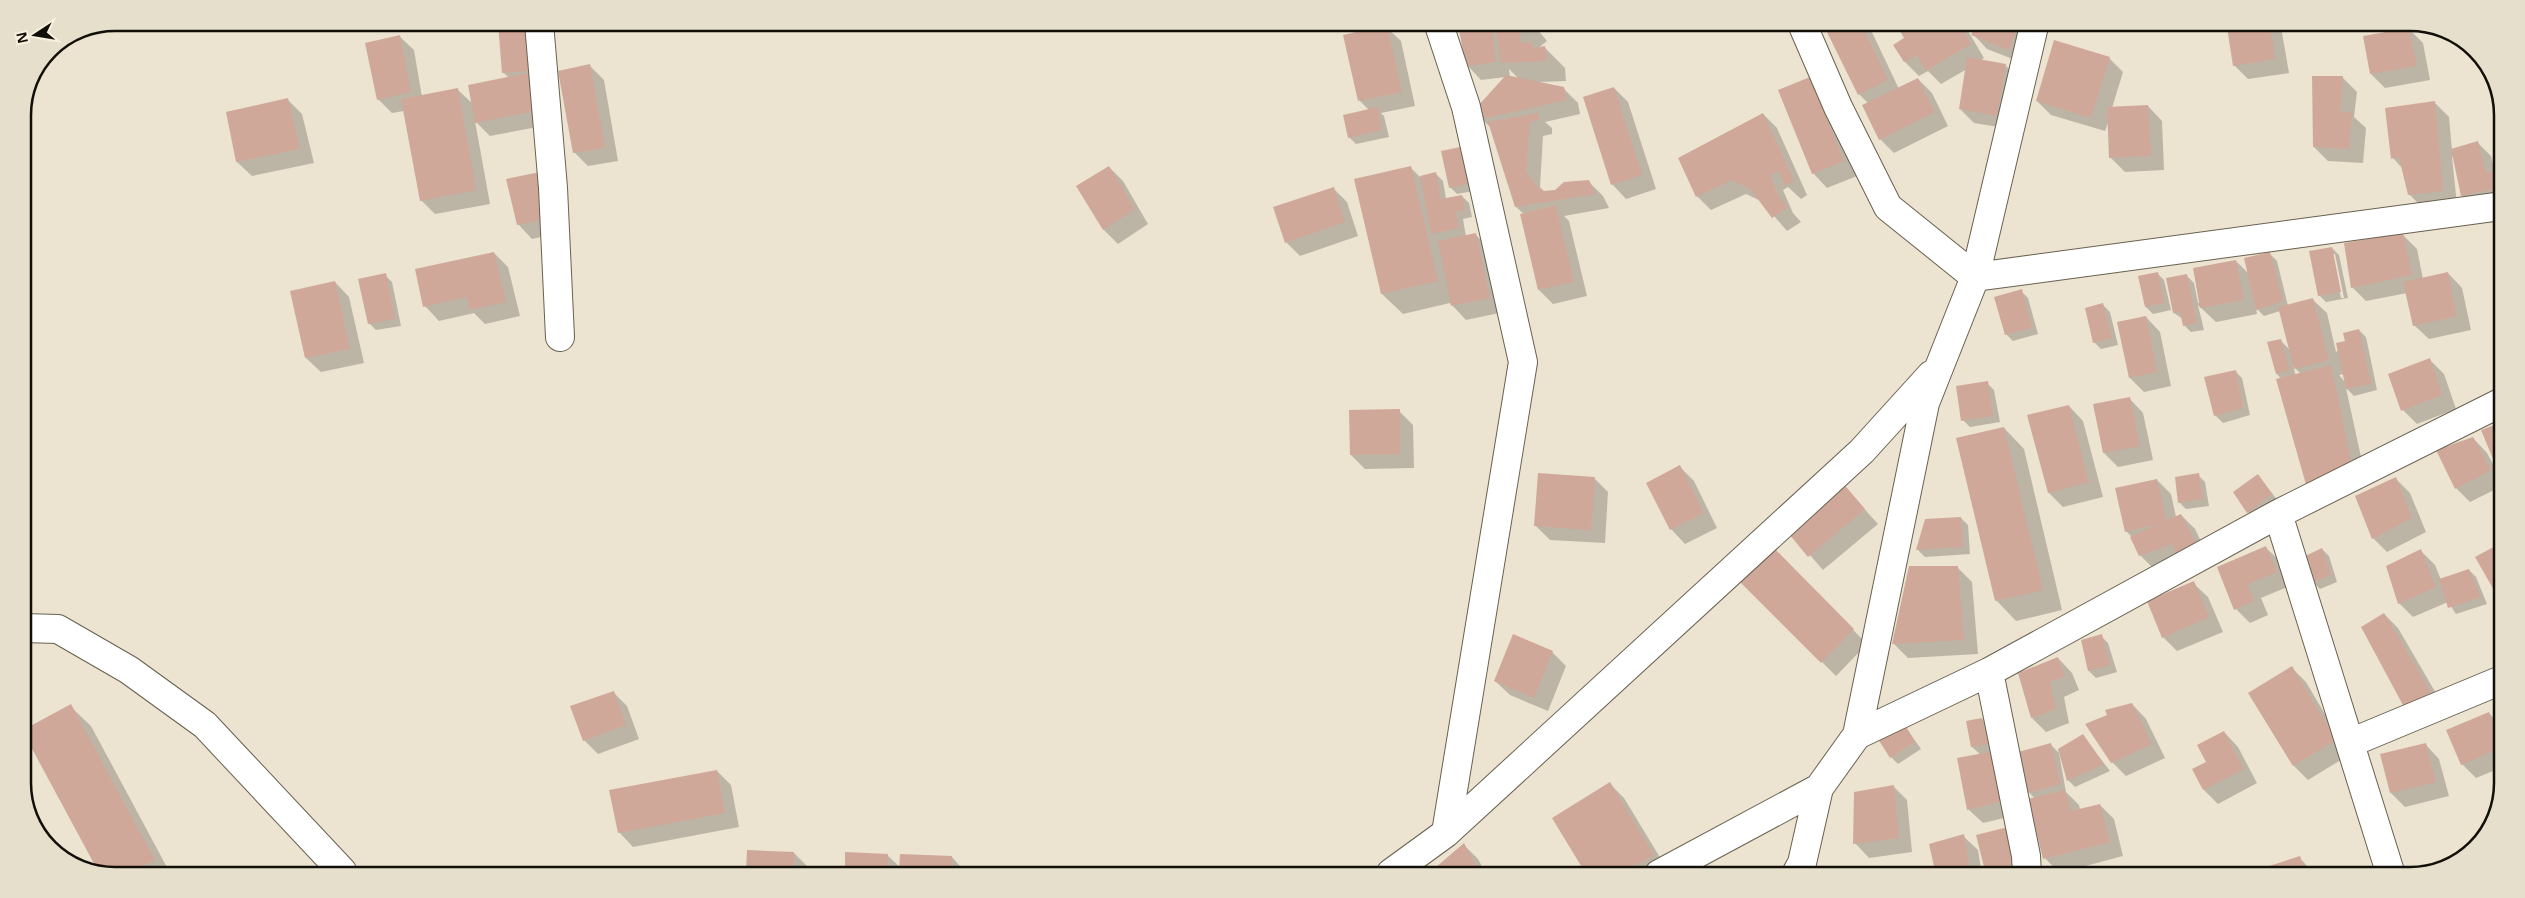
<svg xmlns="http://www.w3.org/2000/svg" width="2525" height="898" font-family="'Open Sans',sans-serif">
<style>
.shadow{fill:#0003;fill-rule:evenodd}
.building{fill:#d0a899}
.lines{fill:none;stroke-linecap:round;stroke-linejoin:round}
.minor-casing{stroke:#686150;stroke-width:30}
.minor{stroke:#fff;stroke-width:28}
.rim{fill:none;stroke:#110f08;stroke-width:2.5}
</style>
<rect width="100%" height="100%" fill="#ece3d0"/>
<path class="shadow" d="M499,23L544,85L553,124L490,136L475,121L490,204L435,214L421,200L404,111L392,113L378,99L399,36L414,50L422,97L458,90L473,104L509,78L503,72Z
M1459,25H1542L1537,29L1547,41L1537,49L1545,48L1565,68L1566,81L1539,82L1563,88L1578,103L1580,114L1545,122L1552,128V134L1543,136L1540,187L1544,192L1555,191L1588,181L1603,196L1609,208L1564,216L1569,221L1587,296L1553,304L1539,290L1524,214L1516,207L1491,128L1482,119L1506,77L1481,80L1467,65ZM1509,69L1519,79L1510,77Z
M1547,25L1585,26V27L1553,31Z
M1826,26H1869L1899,89L1918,79L1932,93L1948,126L1894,153L1880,139L1869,104L1859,94Z
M1901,26H1965L1984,58L1980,61L2006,66L2020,80L2011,129L1974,123L1960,109L1967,69L1941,84L1928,71L1919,76L1905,62L1895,46L1906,38Z
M1976,26H2032L2023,63L1987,49L1973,34Z
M1386,27L1401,41L1415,106L1381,113L1384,116L1389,137L1356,144L1349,137L1369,110L1359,100Z
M2228,27H2281L2289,73L2248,79L2234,65Z
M2409,29L2423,43L2430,80L2385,88L2371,74L2364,37Z
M2109,58L2123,72L2112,108L2148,106L2162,121L2164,170L2125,172L2110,157L2109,120L2105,131L2051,115L2037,101Z
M589,65L604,80L618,161L588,166L574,152Z
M2314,78H2343L2357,92L2354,117L2366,128L2363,163L2328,161L2314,147Z
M1810,79L1824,93L1857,176L1827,188L1813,173Z
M1614,88L1628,102L1656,189L1626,199L1612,184Z
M288,100L302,114L314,163L252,176L237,162L227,112Z
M2435,103L2449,117L2452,150L2477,142L2491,156L2495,172L2502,178V204L2476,210L2462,195L2454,156L2452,157L2457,205L2423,208L2409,194L2402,168L2393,158Z
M1763,114L1777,128L1807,195L1801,199L1788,187L1783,190L1793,213L1801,222L1787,231L1761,201L1746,194L1711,210L1697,196Z
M1442,152L1479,190L1457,194L1450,187Z
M1109,167L1123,181L1148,224L1118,244L1104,230Z
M1410,167L1420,177L1436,174L1443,181L1446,199L1462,196L1469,203L1472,217L1463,219L1466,237L1476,235L1490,249L1504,312L1466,320L1450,303L1403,314L1382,294L1356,180Z
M508,180L567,231L532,239L518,224Z
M1333,188L1347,202L1358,236L1300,256L1286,242Z
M2403,235L2417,249L2423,279L2448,273L2462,288L2471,330L2429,339L2414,325L2407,293L2366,301L2352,287Z
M2332,248L2339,255L2348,298L2326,302L2319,295ZM2333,254H2335L2344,298H2341Z
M494,253L508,267L520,316L485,324L474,313L439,321L425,306Z
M2270,254L2277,261L2288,306L2312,299L2327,313L2336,352L2359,330L2366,337L2377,390L2354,396L2346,388L2366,480L2277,374L2269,343L2280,340L2290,350L2280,311L2264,316L2256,308L2257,314L2216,322L2198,305L2204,330L2191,332L2184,325L2183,319L2174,313L2187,276L2194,283L2198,303H2201L2236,261L2249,274ZM2293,366L2301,374L2296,376ZM2344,374L2345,382L2339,375Z
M2157,273L2164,280L2171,310L2153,314L2146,307Z
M385,275L392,282L401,326L376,330L369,323Z
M335,282L349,297L364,363L321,372L306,358Z
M2021,291L2028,298L2038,334L2013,341L2006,334Z
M2103,305L2110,312L2118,345L2101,349L2094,342Z
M2146,317L2160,332L2171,386L2144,392L2130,378Z
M2430,360L2444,374L2456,409L2417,424L2403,410Z
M2235,371L2242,378L2250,415L2223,423L2216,416L2206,378Z
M1987,383L1994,390L2000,422L1970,427L1963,420Z
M2129,398L2143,413L2153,460L2118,467L2104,453Z
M2069,406L2083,421L2103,497L2063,507L2049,493Z
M1399,411L1413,425L1414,468L1365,469L1351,455Z
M2004,428L2024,449L2062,610L2016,621L1996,600Z
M2473,438L2487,453L2500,477V487L2470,502L2456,488Z
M1680,467L1694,481L1717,528L1685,544L1671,529Z
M2198,475L2205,482L2209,506L2186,509L2179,502Z
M2258,475L2278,501L2255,519L2248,512Z
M1594,478L1608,492L1605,543L1550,540L1536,526Z
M2396,479L2410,493L2426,532L2387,552L2373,538Z
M2157,480L2171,494L2176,517L2181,515L2195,529L2210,560L2154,569L2140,555L2132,537L2126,531Z
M1841,483L1878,524L1823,570L1787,529Z
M1961,518L1968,525L1970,554L1925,557L1918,550L1926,521Z
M1768,544L1867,644L1836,676L1736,576Z
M2499,545V594L2477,558Z
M2265,547L2280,561L2290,586L2261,598L2268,615L2250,623L2236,609Z
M2322,549L2329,556L2337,582L2320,589L2313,582Z
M2421,551L2435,565L2441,580L2469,570L2476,577L2487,604L2456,614L2448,602L2413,617L2399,603Z
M1958,568L1972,582L1978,654L1908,658L1894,644Z
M2193,583L2208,597L2223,632L2177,651L2163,637Z
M2384,614L2398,628L2444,707L2419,720Z
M2101,636L2108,643L2117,672L2096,678L2089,671L2082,641Z
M1552,652L1566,666L1548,711L1510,695L1495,681Z
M2058,658L2072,673L2079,690L2064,697L2069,723L2046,732L2032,718Z
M2292,668L2306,682L2349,755L2308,780L2294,766Z
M613,692L627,706L639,739L598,754L584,740Z
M2132,704L2146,719L2165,758L2126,776L2112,762Z
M70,706L91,726L169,871H99Z
M2489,713L2498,723V769L2476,778L2462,764Z
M1982,719L1989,726L2021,814L1983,823L1968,809L1981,755L1972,747L1967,722Z
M1904,725L1921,749L1898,764L1891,757Z
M2224,732L2238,747L2257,783L2218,804L2204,790L2208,763Z
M2083,736L2110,771L2075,787L2068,780Z
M2425,744L2439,759L2449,796L2405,807L2391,793Z
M2051,745L2059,753L2066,792L2079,805L2080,810L2100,805L2114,819L2123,856L2059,873L2045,858L2035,799L2029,792Z
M717,771L731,785L739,827L633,847L619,832Z
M1610,784L1624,798L1667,869L1659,874H1587Z
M1893,786L1907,800L1912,852L1869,858L1855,843Z
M1963,836L1978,850L1982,875H1937Z
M1977,836L2033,875H1987Z
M1464,845L1478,859L1486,874L1439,873L1437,868Z
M748,851L794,853L808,867V872H747Z
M847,853L887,855L901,868L952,857L966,873L846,872Z
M2300,858L2315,875H2267L2265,869Z
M2255,871L2259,875H2240Z"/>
<path class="building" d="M498,23H533L538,70L502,73Z
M1387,25L1402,92L1358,101L1343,35Z
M1458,25H1492L1496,62L1466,66Z
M1495,25H1519L1521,43L1532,42L1533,48L1545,46L1547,61L1501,63Z
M1824,26H1862L1888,80L1858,95Z
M1897,26H1960L1971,44L1926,71L1917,55L1904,62L1893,45L1904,38Z
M1975,26H2018L2009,50L1971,35Z
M2227,27H2270L2275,59L2233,66Z
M2409,28L2417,66L2370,74L2363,36Z
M400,35L411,92L377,100L365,43Z
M2054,40L2110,57L2091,118L2036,101Z
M1967,57L2006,64L1997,116L1959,109Z
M590,64L605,148L573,153L558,71Z
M533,72L540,110L475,123L468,85Z
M1506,75L1564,87L1567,100L1481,119L1478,106Z
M2312,76H2343L2340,111L2352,113L2349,149L2313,147Z
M1810,77L1844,161L1812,174L1778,90Z
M1918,78L1935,112L1879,140L1862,105Z
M1614,87L1642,175L1611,185L1583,97Z
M458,88L476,190L420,201L401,99Z
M288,98L300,149L236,162L226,112Z
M2435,101L2443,191L2408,195L2399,157L2391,159L2385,108Z
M2148,105L2151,156L2109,158L2107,107Z
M1378,107L1382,130L1348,138L1343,115Z
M1538,113L1539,120L1530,122L1526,171L1536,185L1544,191L1555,190L1564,182L1589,180L1596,194L1515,207L1488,122Z
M1763,113L1794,180L1785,186L1778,171L1770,175L1779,197L1788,207L1772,218L1751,190L1732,180L1696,197L1678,158Z
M2478,141L2486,173L2496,170L2500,188L2461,196L2451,149Z
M1465,146L1473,183L1449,188L1441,151Z
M1109,166L1135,209L1103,230L1076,186Z
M1411,166L1438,281L1381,294L1354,179Z
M545,171L554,217L517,225L506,179Z
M1436,172L1441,199L1462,195L1465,210L1456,212L1459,228L1431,234L1420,176Z
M1334,187L1345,222L1285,243L1273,207Z
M1556,205L1574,282L1538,290L1520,214Z
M1476,233L1490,298L1451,306L1438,241Z
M2403,233L2412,275L2351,288L2344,243Z
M2332,247L2341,292L2318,296L2309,251Z
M494,252L506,302L469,310L467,297L423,307L415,269Z
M2270,252L2283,301L2256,310L2244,258Z
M2236,260L2244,300L2200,308L2193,268Z
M2158,272L2164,303L2145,307L2138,276Z
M2448,272L2457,316L2413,326L2403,282Z
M386,273L395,319L368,324L358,279Z
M2187,274L2197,323L2183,326L2180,312L2173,313L2166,278Z
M335,281L350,349L305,358L290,291Z
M2022,289L2032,328L2005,335L1994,297Z
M2313,298L2329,360L2294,369L2278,307Z
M2103,303L2112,338L2093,343L2085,308Z
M2146,316L2157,372L2129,378L2117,322Z
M2359,329L2371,384L2346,389L2336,343L2345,341L2343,333Z
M2281,339L2290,370L2276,374L2267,342Z
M2430,358L2442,395L2401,411L2388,374Z
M2331,365L2352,466L2307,488L2276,379Z
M2236,370L2243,408L2214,416L2204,377Z
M1988,381L1993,416L1961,421L1956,386Z
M2130,397L2140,446L2103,453L2093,404Z
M2069,405L2089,482L2048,493L2027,415Z
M1400,409V454L1350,455L1349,410Z
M2500,423V464L2496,466L2481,430Z
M2004,427L2043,590L1995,601L1956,438Z
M2473,437L2491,470L2455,489L2436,450Z
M1680,465L1704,513L1670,530L1646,483Z
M1538,473L1595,477L1591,530L1534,526Z
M2199,473L2203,499L2178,503L2175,477Z
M2258,474L2272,494L2247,513L2233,492Z
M2396,477L2412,518L2372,539L2355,496Z
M2157,479L2166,520L2181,514L2197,545L2177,557L2172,544L2139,556L2130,537L2157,524L2125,532L2115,488Z
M1841,481L1865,509L1808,557L1785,529Z
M1961,517L1963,547L1916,550L1925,519Z
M1768,542L1854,629L1821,663L1734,576Z
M2499,544V589L2495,592L2475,557Z
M2266,546L2277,572L2248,584L2254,601L2234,610L2217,567Z
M2322,548L2331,575L2312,583L2299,559Z
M2421,549L2436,587L2398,604L2386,566Z
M1909,566H1958L1964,640L1892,644Z
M2469,569L2481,597L2448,608L2439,579Z
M2194,581L2209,617L2162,638L2147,601Z
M2384,613L2431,692L2404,707L2361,627Z
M1513,634L1553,651L1534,698L1494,681Z
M2102,634L2110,665L2088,671L2081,640Z
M2058,657L2065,676L2050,682L2056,709L2031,718L2018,673Z
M2292,666L2336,740L2293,766L2248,693Z
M614,691L626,725L583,741L570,706Z
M2132,703L2152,744L2111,763L2085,724L2107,715L2105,710Z
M71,704L155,860L134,871H98L23,732V730Z
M2489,712L2498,734V749L2461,765L2446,730Z
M1982,718L1988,744L1971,747L1966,721Z
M1904,723L1915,742L1890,758L1878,739Z
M2224,731L2244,769L2203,790L2192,769L2206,762L2197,745Z
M2083,734L2104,764L2067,781L2058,749Z
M2051,743L2061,784L2028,793L2018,752Z
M2426,743L2436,782L2390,793L2380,754Z
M1995,751L2007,800L1967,810L1957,758Z
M717,770L725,813L618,833L609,790Z
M1610,782L1654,855L1622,874H1586L1552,818Z
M1894,785L1899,838L1853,844L1854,792Z
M2065,790L2071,811L2100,804L2110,842L2043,859L2028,799Z
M2012,826L2021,866L1986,875L1976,835Z
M1964,834L1971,875H1936L1929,844Z
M1464,843L1480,874L1438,873L1435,868Z
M747,850L794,852V872H746Z
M845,852L888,854L887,872H845Z
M900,854L952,856V872H899Z
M2300,856L2306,875H2265L2263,868Z"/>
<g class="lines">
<defs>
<path id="minor" d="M539,23L553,188L560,337
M1439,25L1466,107L1523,362L1446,833
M1803,26L1838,107L1888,207L1975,277L2502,206
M2278,514L2391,875
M23,628L58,629L129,670L205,725L342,871
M1989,672L2026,856L2027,875
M1857,735L1989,672L2278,514L2500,403
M2350,743L2499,681
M1391,873L1446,833L1862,451L1931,375
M1659,874L1819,788
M1796,874L1802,863L1819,788L1857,735L1925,403L1975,277L2034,26"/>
</defs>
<use href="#minor" class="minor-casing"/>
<use href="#minor" class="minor"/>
</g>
<path d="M0 0H2525V898H0ZM115 31H2410A84 84 0 0 1 2494 115V783A84 84 0 0 1 2410 867H115A84 84 0 0 1 31 783V115A84 84 0 0 1 115 31Z" fill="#e6dfcc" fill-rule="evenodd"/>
<path class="rim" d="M115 31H2410A84 84 0 0 1 2494 115V783A84 84 0 0 1 2410 867H115A84 84 0 0 1 31 783V115A84 84 0 0 1 115 31Z"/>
<g transform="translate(35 35) rotate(258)" stroke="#f9f1dd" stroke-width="4" paint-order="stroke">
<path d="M0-4L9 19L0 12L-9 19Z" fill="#110f08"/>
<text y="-8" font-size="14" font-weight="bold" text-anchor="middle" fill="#110f08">N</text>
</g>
</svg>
